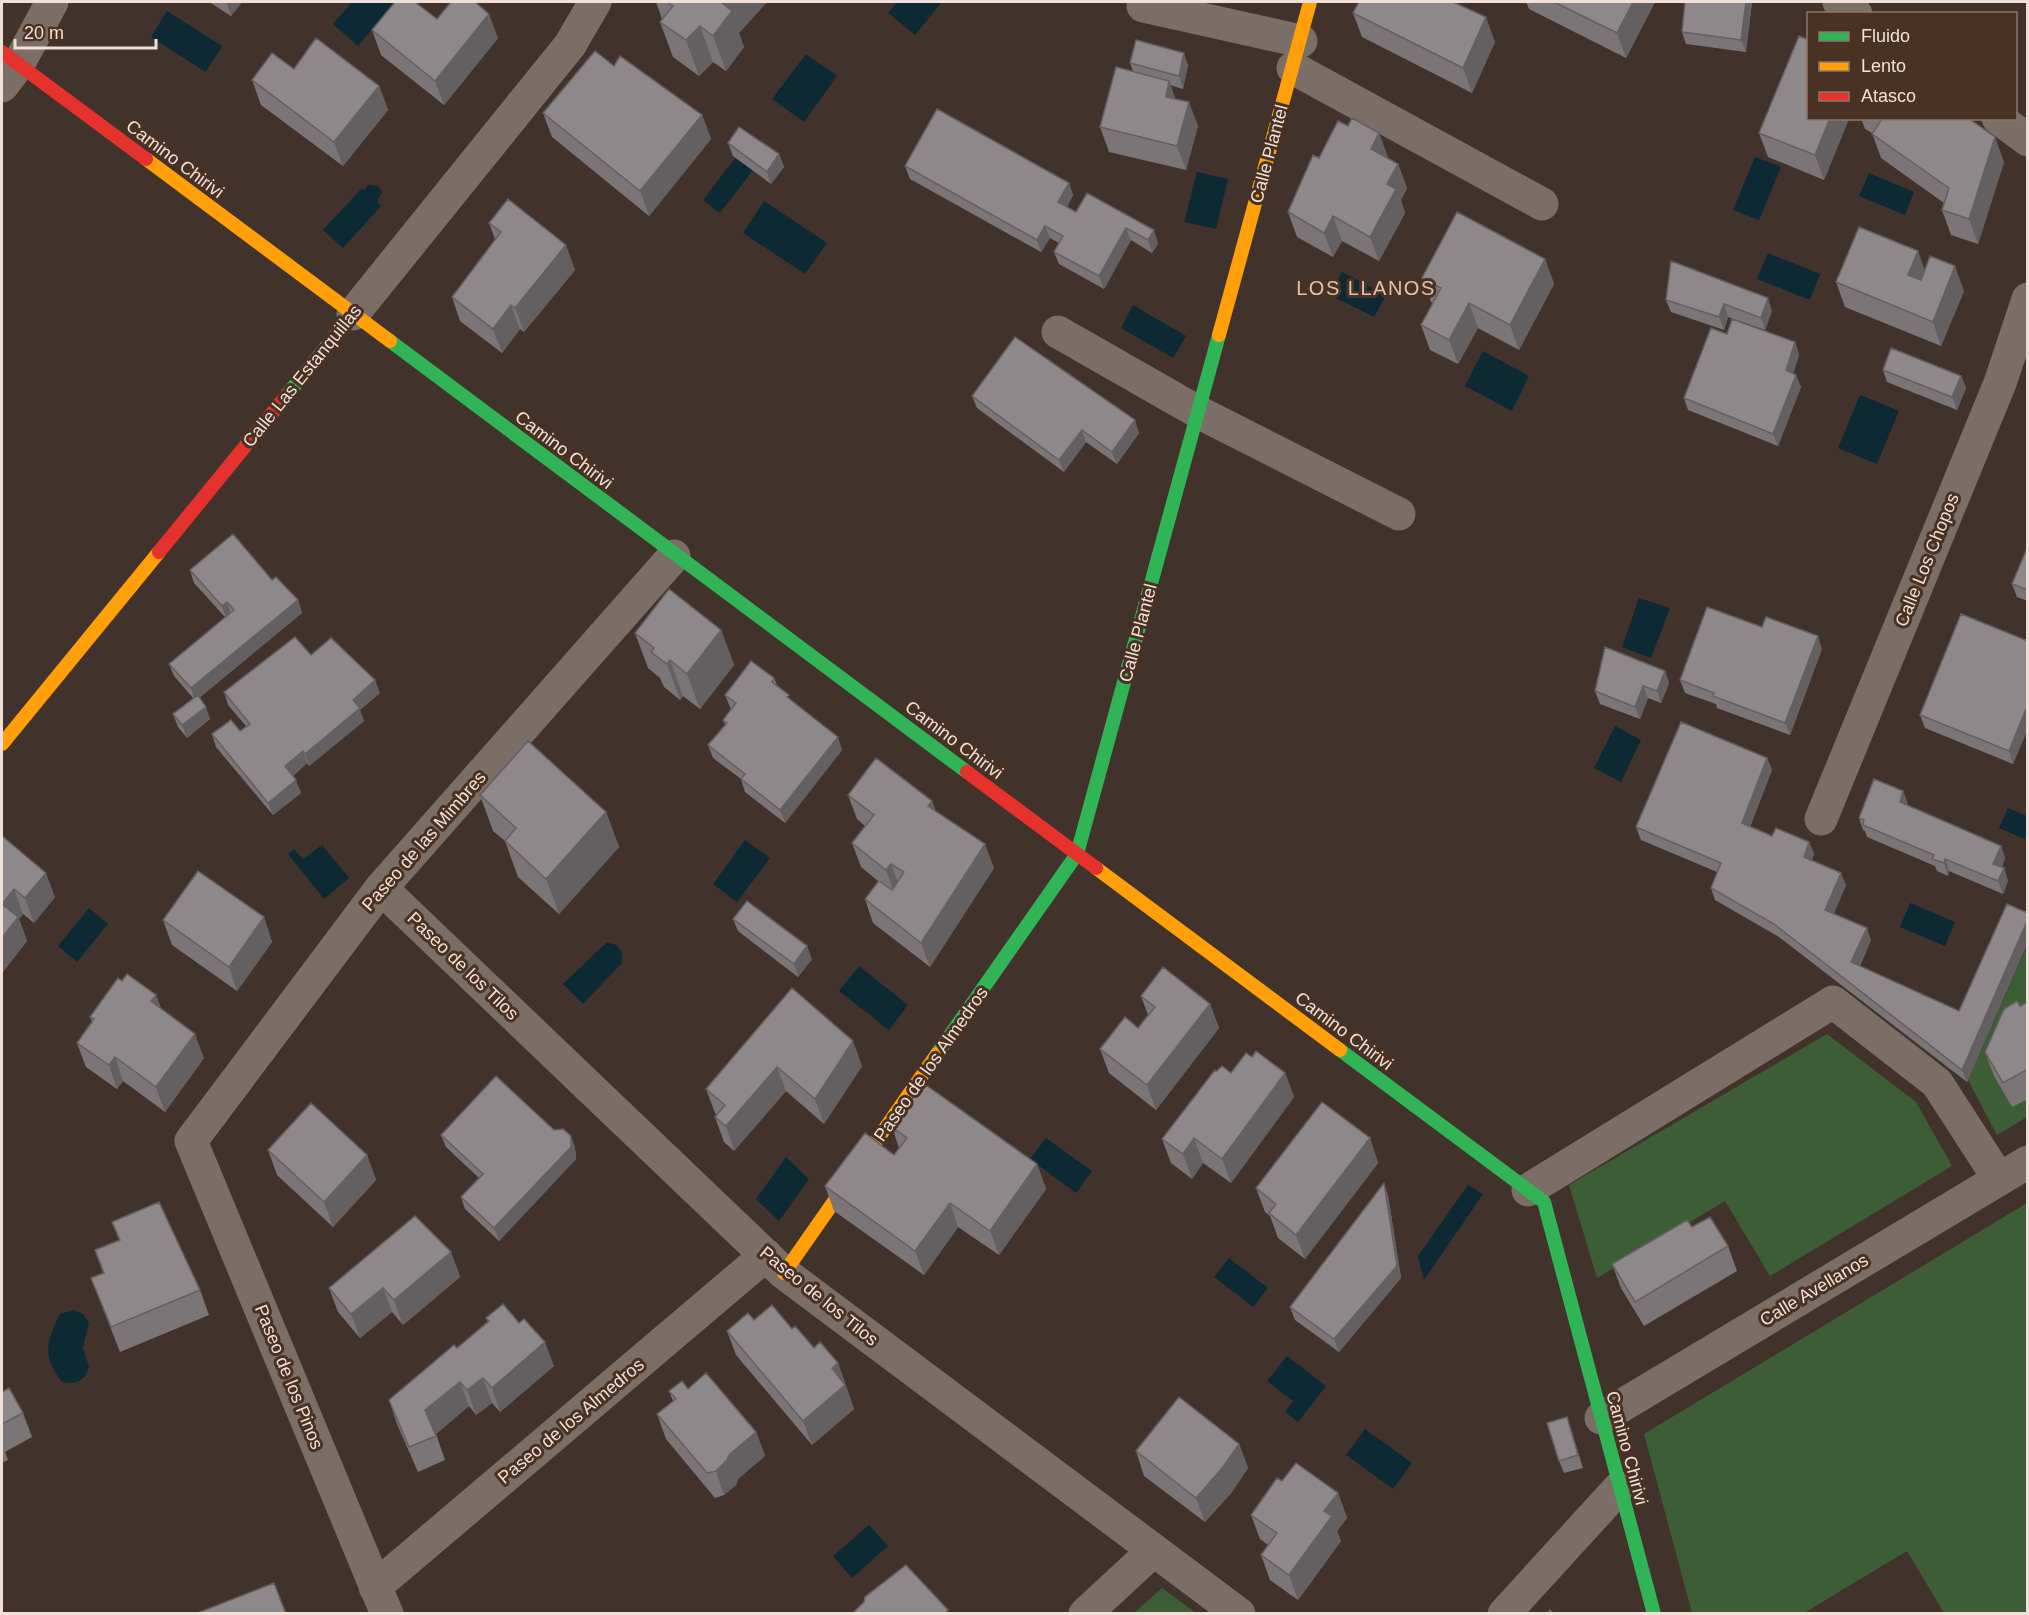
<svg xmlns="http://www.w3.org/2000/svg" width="2029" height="1615" font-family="Helvetica,sans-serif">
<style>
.green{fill:#3c5d35}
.water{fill:#0c2934}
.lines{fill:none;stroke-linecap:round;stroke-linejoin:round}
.street{stroke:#7a6e66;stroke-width:33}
.fast{stroke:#30b455;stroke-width:14}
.slow{stroke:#ff9f0a;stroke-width:14}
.jam{stroke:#e5322d;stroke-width:14}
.wall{fill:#7b7577}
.shaded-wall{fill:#645f61}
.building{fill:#8f888a;stroke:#645f61;stroke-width:1.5}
.labels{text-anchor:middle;stroke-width:6;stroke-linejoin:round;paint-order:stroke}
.street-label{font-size:18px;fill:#f0e0d7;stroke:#493123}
.neighbourhood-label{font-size:20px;letter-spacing:1.5px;fill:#dfc1af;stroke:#493123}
</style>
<rect width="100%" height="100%" fill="#41332b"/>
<path class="green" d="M2027,946V1117L1997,1135L1968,1080Z
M1827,1034L1916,1102L1952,1166L1770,1276L1725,1201L1597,1278L1569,1185Z
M2027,1203V1613H1944L1907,1551L1804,1613H1692L1644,1434Z
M1162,1588L1196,1613H1134Z"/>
<path class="water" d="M352,2H395L358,46L333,24Z
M897,2H942L915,35L888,13Z
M167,11L222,46L206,72L151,37Z
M806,54L837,76L804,122L772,99Z
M1755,157L1781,167L1759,220L1733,210Z
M735,158L753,170L720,213L703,200Z
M1197,172L1228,179L1216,229L1184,222Z
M1869,173L1914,192L1905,215L1859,196Z
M368,185L378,186L382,192L377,202L381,206L343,248L323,230L362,188L364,190Z
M764,201L827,243L805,274L743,233Z
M1768,253L1820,274L1810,300L1757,279Z
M1342,272L1386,295L1374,317L1330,295Z
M1133,305L1186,336L1173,358L1121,328Z
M1483,351L1529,376L1512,411L1465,386Z
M1860,395L1899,411L1877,464L1838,448Z
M1639,598L1670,608L1651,658L1622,647Z
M1615,726L1641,740L1621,782L1594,768Z
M2008,808L2027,816V840L1999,828Z
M745,840L770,858L737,902L713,884Z
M322,845L349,878L324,899L288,854L294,849L303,859Z
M1910,903L1955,922L1945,946L1900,927Z
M89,908L108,924L77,962L58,946Z
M607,942L616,945L622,952V963L583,1004L563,984Z
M859,966L908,1005L889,1030L839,991Z
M1046,1138L1092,1171L1076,1193L1030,1159Z
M786,1157L809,1179L779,1221L756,1199Z
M1468,1185L1483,1194L1424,1280L1418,1256Z
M1229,1258L1268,1288L1253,1307L1214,1277Z
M74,1310L83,1314L89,1322L83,1348L89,1367C84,1381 77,1385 62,1382C42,1356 46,1342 60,1314Z
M1287,1356L1326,1386L1298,1422L1285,1412L1293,1401L1267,1381Z
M1365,1429L1412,1463L1393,1489L1346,1455Z
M869,1525L888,1546L852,1578L833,1556Z"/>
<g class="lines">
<path class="street" d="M1839,2L1856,14
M1143,6L1301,41
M1293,68L1542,204
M2,86L18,65L52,2
M1998,118L2028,140
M353,314L570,45L595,2
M1058,332L1198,412L1399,514
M1821,819L2000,383L2028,299
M381,888L784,1273L1239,1614
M1528,1190L1833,1002L1937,1083L1999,1179
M1601,1418L2028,1162
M375,1587L766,1255
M387,1614L191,1141L381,888L674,556
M1085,1614L1154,1550
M1504,1614L1619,1488"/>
<path class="fast" d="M390,341L967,772
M287,395L353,314
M1340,1050L1544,1202L1654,1614
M937,1054L1077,854L1219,335"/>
<path class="slow" d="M146,159L390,341
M1219,335L1310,2
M2,744L159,552
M1096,868L1340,1050
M784,1273L937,1054"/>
<path class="jam" d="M2,52L146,159
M159,552L287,395
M967,772L1096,868"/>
</g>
<path class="wall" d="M209,2H242L231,16Z
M656,2H767L739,33L744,47L726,71L713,62L699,76L673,57L660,22L662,19Z
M1526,2H1655L1626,58L1529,9Z
M1685,2H1752L1746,52L1686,44L1682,32Z
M1353,13L1495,42L1472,93L1362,37Z
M372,30L498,38L444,105L381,55Z
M1130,63L1188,65L1183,89L1170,85L1175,99L1198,126L1186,170L1109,152L1100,127L1133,71Z
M614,66L702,115L711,139L649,216L552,137L543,113Z
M294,69L379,86L388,110L343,166L261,105L252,80Z
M1809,118L1848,121L1824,180L1768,157L1759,133Z
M1861,118H1968L2004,162L1978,244L1951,235L1942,210L1944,203L1881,158L1872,133L1865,129Z
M1348,126L1379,133L1388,158L1398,164L1407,188L1401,200L1405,213L1379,261L1342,241L1333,257L1297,237L1288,212L1319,158Z
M728,143L779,154L784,167L771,184L733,156Z
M905,166L1069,183L1073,195L1067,207L1076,212L1087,193L1158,243L1152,253L1131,240L1104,289L1059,264L1054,252L1059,243L1050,238L1041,252L910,179Z
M489,223L575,270L524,332L520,329L502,353L460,321L452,297L495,239Z
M1545,259L1554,284L1519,350L1478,328L1458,364L1430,350L1421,325L1433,303L1431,302L1422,278Z
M1671,261L1772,311L1765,330L1728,317L1724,330L1671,312L1666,300Z
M1925,269L1964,291L1941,346L1845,307L1836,282Z
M1727,334L1795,342L1799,355L1793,374L1801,387L1778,446L1688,410L1684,398Z
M1883,370L1961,376L1966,388L1957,410L1887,382Z
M972,396L1139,433L1117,464L1086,442L1064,472L977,408Z
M2028,546V601L2017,597L2012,584Z
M190,570L272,580L298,600L302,613L199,698L210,719L187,738L178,727L173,714L193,698L174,676L169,664L225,617L194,583Z
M1762,627L1822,649L1790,735L1717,708L1716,704L1685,693L1680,680Z
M721,630L734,665L700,709L683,696L680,700L664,687L660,678L648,668L635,633Z
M2028,641V728L2013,764L1925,728L1920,715Z
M311,655L380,693L360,710L364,721L309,766L307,763L293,776L301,793L273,815L216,747L212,734L240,731L246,726L228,705L224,692Z
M1665,671L1669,683L1661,703L1648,698L1640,719L1600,704L1595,691Z
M774,678L777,685L791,700L842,750L785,823L745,792L741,779L713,758L708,745L725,725L723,720L731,709L730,707L725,695Z
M1767,758L1772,770L1750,827L1772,836L1809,842L1814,854L1812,860L1846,885L1833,914L1871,940L1860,966L1959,1011L2028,913V942L1967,1082L1779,937L1715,900L1711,888L1717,872L1641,840L1636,827Z
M1903,791L1907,805L2001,846L2005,858L2002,867L2004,868L2008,881L2003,894L1949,871L1948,876L1937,871L1935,866L1867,837L1865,831L1863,830L1859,818Z
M480,795L606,812L619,847L559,914L518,877L505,841L493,831Z
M848,795L932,801L936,812L994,868L930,967L873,923L865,899L878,881L861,867L852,843L865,826L857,819Z
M2,836L55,897L34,923L23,914L19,919L27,941L2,973Z
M264,917L272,942L237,991L172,945L163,920Z
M733,919L812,959L798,977L738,931Z
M122,981L156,995L161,1009L204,1058L165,1112L123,1081L117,1089L86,1067L77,1043L92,1022L90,1017Z
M792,988L862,1066L824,1124L786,1091L734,1151L724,1142L715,1117L717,1115L715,1113L706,1089Z
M1141,996L1210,1004L1219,1028L1156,1110L1109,1073L1100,1049L1138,1028L1148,1015Z
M2028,1002V1099L2012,1107L1994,1076L1985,1052L2020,1006Z
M1252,1057L1285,1073L1294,1097L1231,1183L1203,1163L1192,1179L1171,1163L1162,1139L1217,1071L1231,1073Z
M892,1127L1037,1164L1046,1189L999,1255L958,1227L924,1275L834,1211L825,1186L894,1155L899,1148Z
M554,1130L571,1136L575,1148L576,1159L499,1241L465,1209L461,1197L479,1178L446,1147L441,1135Z
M1370,1138L1378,1163L1305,1259L1278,1238L1270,1216L1265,1212L1256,1188Z
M268,1150L367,1155L376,1180L333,1227L277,1175Z
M1388,1195L1401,1278L1339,1352L1295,1320L1290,1307Z
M112,1222L200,1290L209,1315L120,1352L91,1278L103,1273L95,1250L119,1240Z
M1692,1227L1728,1246L1737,1271L1644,1326L1621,1288L1612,1264Z
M451,1252L460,1277L403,1325L392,1312L360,1338L338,1312L329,1288Z
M486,1318L554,1366L500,1412L492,1403L476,1415L469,1406L436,1434L445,1460L418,1472L397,1424L389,1400L457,1348L488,1322Z
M754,1320L792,1329L814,1348L838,1363L854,1409L812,1445L736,1355L727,1331Z
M688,1389L756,1432L765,1456L738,1479L736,1485L724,1495L715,1498L666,1439L657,1414L673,1401L669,1391Z
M2,1392L23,1413L32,1437L5,1452L8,1460L2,1463Z
M1567,1417L1583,1468L1564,1473L1559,1461Z
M1239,1444L1248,1468L1232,1492L1205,1522L1144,1476L1136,1451Z
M1282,1481L1338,1493L1347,1518L1337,1531L1341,1541L1298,1600L1270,1580L1261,1555L1268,1545L1260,1539L1251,1515Z"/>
<path class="shaded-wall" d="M226,2H242L231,16Z
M723,2H767L739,33L744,47L726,71L713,36L722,3Z
M1633,2H1655L1626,58L1617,33Z
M1746,2H1752L1746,52L1741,40Z
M489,14L498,38L444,105L435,81Z
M1486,17L1495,42L1472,93L1463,68Z
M700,26L713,62L699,76L686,40Z
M1184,53L1188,65L1183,89L1179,76Z
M1169,81L1178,105L1166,97Z
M379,86L388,110L343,166L334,142Z
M1189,102L1198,126L1186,170L1177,146Z
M702,115L711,139L649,216L640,191Z
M1830,118H1847L1848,121L1824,180L1815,155Z
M1379,133L1388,158L1380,173L1371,149Z
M1995,137L2004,162L1978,244L1969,219Z
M779,154L784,167L771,184L767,172Z
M1398,164L1407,188L1401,200L1405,213L1379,261L1370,237L1387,184Z
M1069,183L1073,195L1063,214L1058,202Z
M1333,216L1342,241L1333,257L1324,233Z
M1045,226L1050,238L1041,252L1037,240Z
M1126,228L1131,240L1104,289L1099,276Z
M1154,230L1158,243L1152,253L1148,240Z
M566,245L575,270L524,332L515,308Z
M1918,251L1927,276L1917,299L1908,275Z
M1545,259L1554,284L1519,350L1510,325Z
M1955,266L1964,291L1941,346L1933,322Z
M1768,298L1772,311L1765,330L1761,318Z
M1469,303L1478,328L1458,364L1449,340Z
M1724,304L1728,317L1724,330L1719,317Z
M511,305L520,329L502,353L493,329Z
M1795,342L1799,355L1790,382L1786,370Z
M1796,375L1801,387L1778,446L1773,434Z
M1961,376L1966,388L1957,410L1952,397Z
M1135,420L1139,433L1117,464L1112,452Z
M1082,430L1086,442L1064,472L1059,460Z
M298,600L302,613L195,701L191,688Z
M227,602L231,614L226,618L222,606Z
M721,630L734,665L700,709L687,674Z
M1818,636L1822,649L1790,735L1785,723Z
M670,660L683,696L680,700L667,664Z
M1665,671L1669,683L1661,703L1657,691Z
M375,680L380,693L360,710L364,721L309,766L305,754L353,700Z
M1643,686L1648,698L1640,719L1635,707Z
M2028,704V728L2013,764L2009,751Z
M206,707L210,719L187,738L182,725Z
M838,737L842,750L785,823L780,810Z
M303,751L307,763L290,779L285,766Z
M1767,758L1772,770L1746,836L1742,823Z
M296,780L301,793L273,815L268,803Z
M1903,791L1908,804L1905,814L1900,802Z
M932,801L941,825L928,806Z
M606,812L619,847L559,914L546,879Z
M1809,842L1814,854L1809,869L1804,857Z
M985,844L994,868L930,967L921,943Z
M2001,846L2005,858L1998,876L1993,864Z
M1945,859L1949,871L1948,876L1944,863Z
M891,864L900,888L895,895L886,870Z
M2004,868L2008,881L2003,894L1998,881Z
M46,873L55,897L34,923L25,898Z
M1841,873L1846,885L1830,923L1825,910Z
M14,889L23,914L19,919L27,941L2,973V904Z
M264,917L272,942L237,991L229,967Z
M2028,919V942L1967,1082L1962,1070Z
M1867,928L1871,940L1856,975L1851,962Z
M807,946L812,959L798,977L794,964Z
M156,995L165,1019L151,1001Z
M1210,1004L1219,1028L1156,1110L1147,1085Z
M195,1034L204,1058L165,1112L156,1087Z
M853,1041L862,1066L824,1124L815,1099Z
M115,1057L123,1081L117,1089L109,1065Z
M777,1067L786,1091L734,1151L726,1126Z
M1285,1073L1294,1097L1231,1183L1222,1159Z
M571,1136L575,1148L576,1159L499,1241L494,1228Z
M1194,1138L1203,1163L1192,1179L1183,1154Z
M1370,1138L1378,1163L1305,1259L1296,1235Z
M367,1155L376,1180L333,1227L324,1202Z
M1037,1164L1046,1189L999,1255L990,1231Z
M1384,1183L1388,1195L1401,1278L1339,1352L1334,1339Z
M950,1203L958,1227L924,1275L915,1251Z
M451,1252L460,1277L403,1325L394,1300Z
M383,1288L392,1312L360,1338L351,1314Z
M545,1342L554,1366L500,1412L492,1388Z
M838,1363L854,1409L812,1445L803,1421L832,1368Z
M483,1378L492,1403L476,1415L467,1390Z
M460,1382L469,1406L434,1435L425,1410Z
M1567,1417L1571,1429L1583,1468L1578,1455Z
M756,1432L765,1456L738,1479L736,1485L724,1495L716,1471L729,1455Z
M1239,1444L1248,1468L1232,1492L1205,1522L1196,1498Z
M1338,1493L1347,1518L1337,1531L1341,1541L1298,1600L1289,1575L1324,1511Z"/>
<path class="building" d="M395,2H415L437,19L451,2H475L489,14L435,81L372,30Z
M667,2H723L722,3L732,11L713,36L700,26L686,40L660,22L673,6Z
M1359,2H1453L1486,17L1463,68L1353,13Z
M1554,2H1633L1617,33Z
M1685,2H1746L1741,40L1682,32Z
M1799,36L1809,40V118H1830L1815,155L1759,133Z
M316,38L379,86L334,142L252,80L272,53L294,69Z
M1136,40L1184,53L1179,76L1130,63Z
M595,51L614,66L620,56L702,115L640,191L543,113Z
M1116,67L1169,81L1166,97L1189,102L1177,146L1100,127Z
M937,109L1069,183L1058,202L1076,212L1087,193L1154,230L1148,240L1126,228L1099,276L1054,252L1063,236L1045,226L1037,240L905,166Z
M1352,118L1379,133L1371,149L1398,164L1387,184L1396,189L1370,237L1333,216L1324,233L1288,212L1313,155L1319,158L1338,121L1348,126Z
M1882,119L1968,118L1995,137L1969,219L1942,210L1949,188L1872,134Z
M739,127L779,154L767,172L728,143Z
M508,199L566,245L515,308L511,305L493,329L452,297L501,232L489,223Z
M1457,212L1545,259L1510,325L1469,303L1449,340L1421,325L1441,288L1422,278Z
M1859,227L1918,251L1908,275L1921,280L1930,256L1955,266L1933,322L1836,282Z
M1671,261L1768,298L1761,318L1724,304L1719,317L1666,300Z
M1732,319L1795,342L1786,370L1796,375L1773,434L1684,398L1711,328L1727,334Z
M1015,337L1135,420L1112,452L1082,430L1059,460L972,396Z
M1891,348L1961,376L1952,397L1883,370Z
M233,534L272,580L276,577L298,600L191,688L169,664L234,610L227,602L222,606L190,570Z
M2028,546V590L2012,584Z
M669,589L721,630L687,674L670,660L667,664L651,652L654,648L635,633Z
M1707,607L1762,627L1766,617L1818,636L1785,723L1713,696L1714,693L1680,680Z
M1961,614L2028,641V704L2009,751L1920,715Z
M295,637L311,655L331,638L375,680L353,700L360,708L305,754L303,751L285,766L296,780L268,803L212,734L231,720L240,731L250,724L224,692Z
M1605,647L1665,671L1657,691L1643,686L1635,707L1595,691Z
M751,661L774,678L772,682L789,695L787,697L838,737L780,810L741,779L745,774L708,745L727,723L723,720L736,703L725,695Z
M198,695L206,707L182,725L173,714Z
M1681,722L1767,758L1742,823L1772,836L1776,828L1809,842L1804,857L1841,873L1825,910L1867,928L1851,962L1959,1011L2007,904L2028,913V919L1962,1070L1774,924L1711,888L1721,863L1636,827Z
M528,741L606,812L546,879L505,841L516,828L480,795Z
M876,758L932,801L928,806L985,844L921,943L865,899L879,881L892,890L904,872L891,864L886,870L852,843L874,815L848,795Z
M1874,779L1903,791L1900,802L2001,846L1993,864L2004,868L1998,881L1945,859L1944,863L1932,859L1934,855L1863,825L1864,820L1859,818Z
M2,836L46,873L25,898L14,889L2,904Z
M198,871L264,917L229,967L163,920Z
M747,901L807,946L794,964L733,919Z
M2,904L18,917L2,938Z
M1163,967L1210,1004L1147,1085L1100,1049L1125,1017L1138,1028L1155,1007L1141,996Z
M127,974L156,995L151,1001L195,1034L156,1087L115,1057L109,1065L77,1043L94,1019L90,1017L118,978L122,981Z
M792,988L853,1041L815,1099L777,1067L726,1126L715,1117L725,1105L706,1089Z
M2017,1001L2020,1006L2028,1002V1069L2003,1083L1985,1052L2004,1009Z
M1256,1051L1285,1073L1222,1159L1194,1138L1183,1154L1162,1139L1215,1070L1217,1071L1222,1066L1231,1073L1246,1053L1252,1057Z
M496,1076L554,1130L563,1129L571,1136V1147L494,1228L461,1197L483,1174L441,1135Z
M923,1083L1037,1164L990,1231L950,1203L915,1251L825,1186L865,1133L894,1155L907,1138L892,1127Z
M1322,1102L1370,1138L1296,1235L1269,1213L1276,1204L1256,1188Z
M311,1103L367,1155L324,1202L268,1150Z
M1384,1183L1397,1266L1334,1339L1290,1307Z
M159,1202L200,1290L111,1327L91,1278L104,1273L95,1250L120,1240L112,1222Z
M415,1216L451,1252L394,1300L383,1288L351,1314L329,1288Z
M1710,1217L1728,1246L1635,1302L1612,1264L1687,1220L1692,1227Z
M503,1304L519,1323L524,1319L545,1342L492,1388L483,1378L467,1390L460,1382L425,1410L436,1436L409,1447L389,1400L454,1345L457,1348L489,1321L486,1318Z
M772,1305L792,1329L795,1326L814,1348L820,1342L838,1363L832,1368L845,1385L803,1421L727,1331L748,1313L754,1320Z
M706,1373L756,1432L729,1455L727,1460L716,1471L707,1473L657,1414L676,1399L669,1391L682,1381L688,1389Z
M9,1388L23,1413L2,1424V1392Z
M1179,1397L1239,1444L1223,1467L1196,1498L1136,1451Z
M1567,1417L1578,1455L1559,1461L1547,1423Z
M1296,1463L1338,1493L1324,1511L1332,1516L1289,1575L1261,1555L1277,1533L1251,1515L1277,1478L1282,1481Z
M906,1565L948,1610L944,1614H852L864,1602L865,1597Z
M274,1583L286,1614H195Z
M1550,1610L1554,1614H1547Z"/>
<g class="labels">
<g class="street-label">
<text transform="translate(1269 154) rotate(-75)" y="6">Calle Plantel</text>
<text transform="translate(175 159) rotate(37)" y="6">Camino Chirivi</text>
<text transform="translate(302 376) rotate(-51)" y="6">Calle Las Estanquillas</text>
<text transform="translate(564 450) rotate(37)" y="6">Camino Chirivi</text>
<text transform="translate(1927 560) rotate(-68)" y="6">Calle Los Chopos</text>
<text transform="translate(1138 633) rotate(-75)" y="6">Calle Plantel</text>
<text transform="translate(954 740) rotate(37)" y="6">Camino Chirivi</text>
<text transform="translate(424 841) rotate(-49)" y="6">Paseo de las Mimbres</text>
<text transform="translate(463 966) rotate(44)" y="6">Paseo de los Tilos</text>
<text transform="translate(1344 1031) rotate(37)" y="6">Camino Chirivi</text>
<text transform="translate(931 1064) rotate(-55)" y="6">Paseo de los Almedros</text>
<text transform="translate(1814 1290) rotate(-31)" y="6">Calle Avellanos</text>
<text transform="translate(819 1296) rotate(39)" y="6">Paseo de los Tilos</text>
<text transform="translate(289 1377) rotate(68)" y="6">Paseo de los Pinos</text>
<text transform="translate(571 1421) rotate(-40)" y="6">Paseo de los Almedros</text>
<text transform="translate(1627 1448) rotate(75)" y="6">Camino Chirivi</text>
</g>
<g class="neighbourhood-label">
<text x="1366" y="295">LOS LLANOS</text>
</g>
</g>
<rect width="2029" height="1615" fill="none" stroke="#f0e0d7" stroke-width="6"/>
<rect x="1807" y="12" width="210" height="108" fill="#493123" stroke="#8c776b" stroke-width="1.5"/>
<rect x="1819" y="32" width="30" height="9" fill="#30b455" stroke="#8c776b" stroke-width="1.5"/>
<text x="1861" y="42" font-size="18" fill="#f0e0d7">Fluido</text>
<rect x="1819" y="62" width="30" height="9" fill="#ff9f0a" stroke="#8c776b" stroke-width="1.5"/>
<text x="1861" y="72" font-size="18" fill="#f0e0d7">Lento</text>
<rect x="1819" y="92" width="30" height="9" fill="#e5322d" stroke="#8c776b" stroke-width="1.5"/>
<text x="1861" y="102" font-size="18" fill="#f0e0d7">Atasco</text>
<path d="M15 39v9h141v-9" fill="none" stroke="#f0e0d7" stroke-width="3"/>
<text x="24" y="39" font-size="18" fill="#f0e0d7" stroke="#493123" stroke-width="4.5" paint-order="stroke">20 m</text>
</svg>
